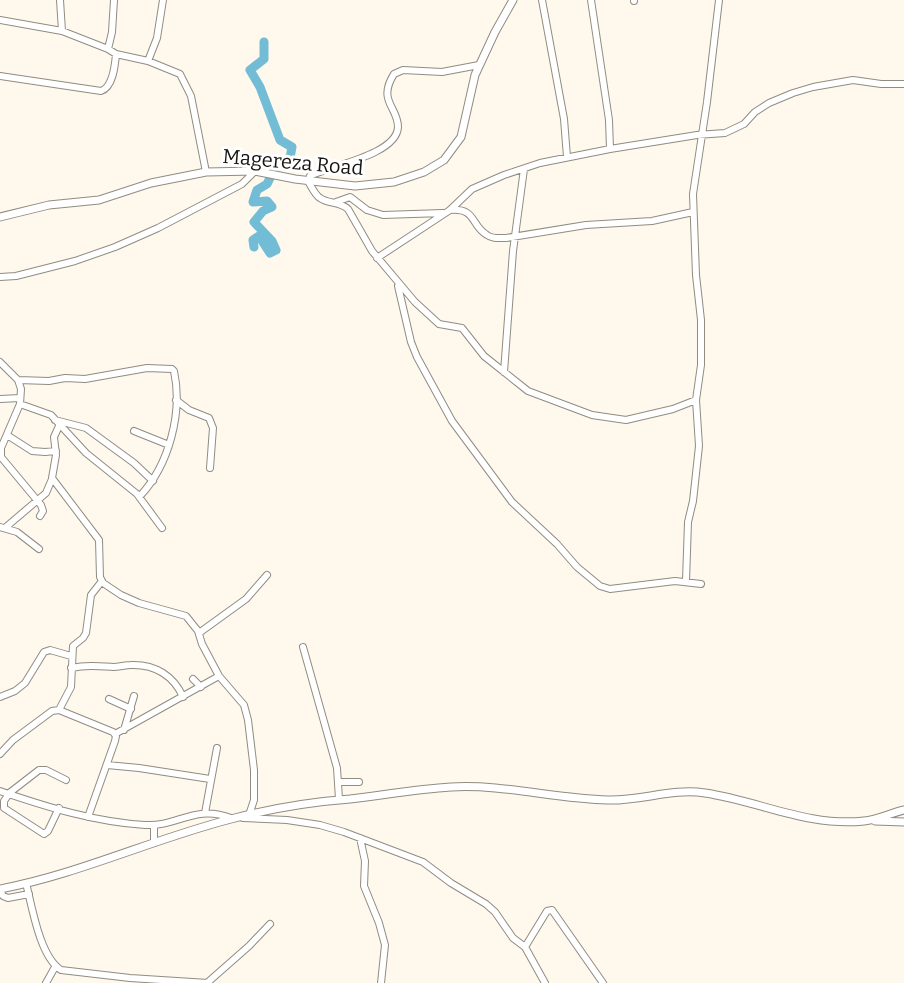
<svg xmlns="http://www.w3.org/2000/svg" width="904" height="983" font-family="Bitter,serif">
<style>
.lines{fill:none;stroke-linecap:round;stroke-linejoin:round}
.river{stroke:#72bcd6;stroke-width:9}
.minor-casing{stroke:#918c82;stroke-width:8}
.tertiary-casing{stroke:#918c82;stroke-width:9}
.minor{stroke:#fff;stroke-width:6}
.tertiary{stroke:#fff;stroke-width:7}
.labels{text-anchor:middle;stroke-width:6;stroke-linejoin:round;paint-order:stroke}
.street-label{font-size:20px;fill:#171511;stroke:#fff}
</style>
<rect width="100%" height="100%" fill="#fef8ed"/>
<g class="lines">
<path class="river" d="M254,247L253,240L259,236L270,253L276,250L272,241L254,222L263,211L272,207L267,201L253,202L257,190L267,184L278,162L290,158L292,147L280,140L260,87L250,70L264,59V42"/>
<defs>
<path id="minor" d="M60,0L62,31
M542,0L564,119L567,157
M591,0L609,120L610,149
M634,0V1
M0,20L62,31L108,49L116,54L148,61L180,74L191,96L206,172
M108,49L112,32L114,0
M148,61L157,38L163,0
M479,65L442,72L403,70L394,74C377,101 398,107 398,127C397,155 329,166 310,176L308,181C311,186 315,195 320,198C328,204 339,201 348,209L372,251L415,302L439,324L462,328L484,356L528,391L592,415L626,420L673,409L696,400
M0,76L101,91C113,87 115,66 116,54
M336,202L350,197L367,210L383,215L443,213
M450,210C477,208 470,225 487,235C492,239 499,238 506,238L586,225L652,221L693,212
M377,258L450,210L472,189L504,175L540,163L610,149L697,135L725,133L744,124L755,112L769,103L793,93L813,87L853,80L881,84H904
M0,277L16,276L75,261L115,247L158,228L242,184L255,171
M398,286L411,342L417,357L452,421L512,502L557,544L577,567L600,586L610,589L675,581L701,584
M0,362L18,380L21,389L20,404L1,448V457L41,505L43,511L40,516
M504,372L513,251L524,169
M18,380L49,381L65,378L85,379L147,368L172,369L174,371C183,413 169,465 140,496
M0,399L20,398
M176,400L189,410L209,418L213,428L210,468
M20,404L51,415L86,453L137,494L162,528
M55,420L86,428L134,463L153,481
M59,426L54,437L56,455L52,478L99,540L100,577L103,583L121,595L139,603L186,616L198,631L202,644L219,676L244,705L248,720L254,770V800L249,815
M134,431L169,445
M7,435L32,451L45,452L56,451
M0,527L17,532L39,549
M6,527L46,493L52,479
M686,581L688,522L693,501L699,446L696,400L701,365V320L696,275L693,194L707,102L719,0
M199,633L246,599L267,575
M303,647L337,768L339,799
M71,668C86,665 98,666 113,667C119,667 125,665 131,665C155,664 174,676 183,697
M193,679L201,687
M0,697L15,691L25,683L44,652L50,650L71,656
M109,699L131,709
M59,710L71,687L73,646L83,638L86,633L91,595L102,581
M124,730L134,696
M115,734L219,676
M0,754L13,740L52,711L59,710L113,732L116,736L115,741L88,817
M107,765L139,768L210,779
M339,782H359
M0,791C47,807 95,822 145,825C178,827 194,804 231,818
M8,794L39,770H46L66,780
M9,794L4,801V808L44,834L48,831L59,808
M205,813L217,748
M243,818L287,820L320,825L344,832L423,862L451,883L486,904L495,912L513,938L525,947L545,983
M360,838L365,861L364,886L379,923L385,945L381,983
M154,843V825
M26,883C32,907 40,957 61,970L130,978L208,983
M0,890L3,896L8,898L29,894
M525,947L547,911L552,910L603,983
M46,983L55,967
M207,983L249,946L270,924"/>
<path id="tertiary" d="M0,217L49,205L99,200L151,183L206,172L255,171L295,179L355,186L394,182L424,172L444,160L461,137L475,75L495,32L513,0
M875,821L904,822
M0,889C79,874 153,839 231,819C269,809 310,802 350,799C384,795 417,789 451,787C504,784 555,799 608,800C641,801 672,788 705,793C759,801 808,827 864,821C877,820 891,813 904,810"/>
</defs>
<use href="#minor" class="minor-casing"/>
<use href="#tertiary" class="tertiary-casing"/>
<use href="#minor" class="minor"/>
<use href="#tertiary" class="tertiary"/>
</g>
<g class="labels">
<g class="street-label">
<text transform="translate(293 162) rotate(5)" y="7">Magereza Road</text>
</g>
</g>
</svg>
